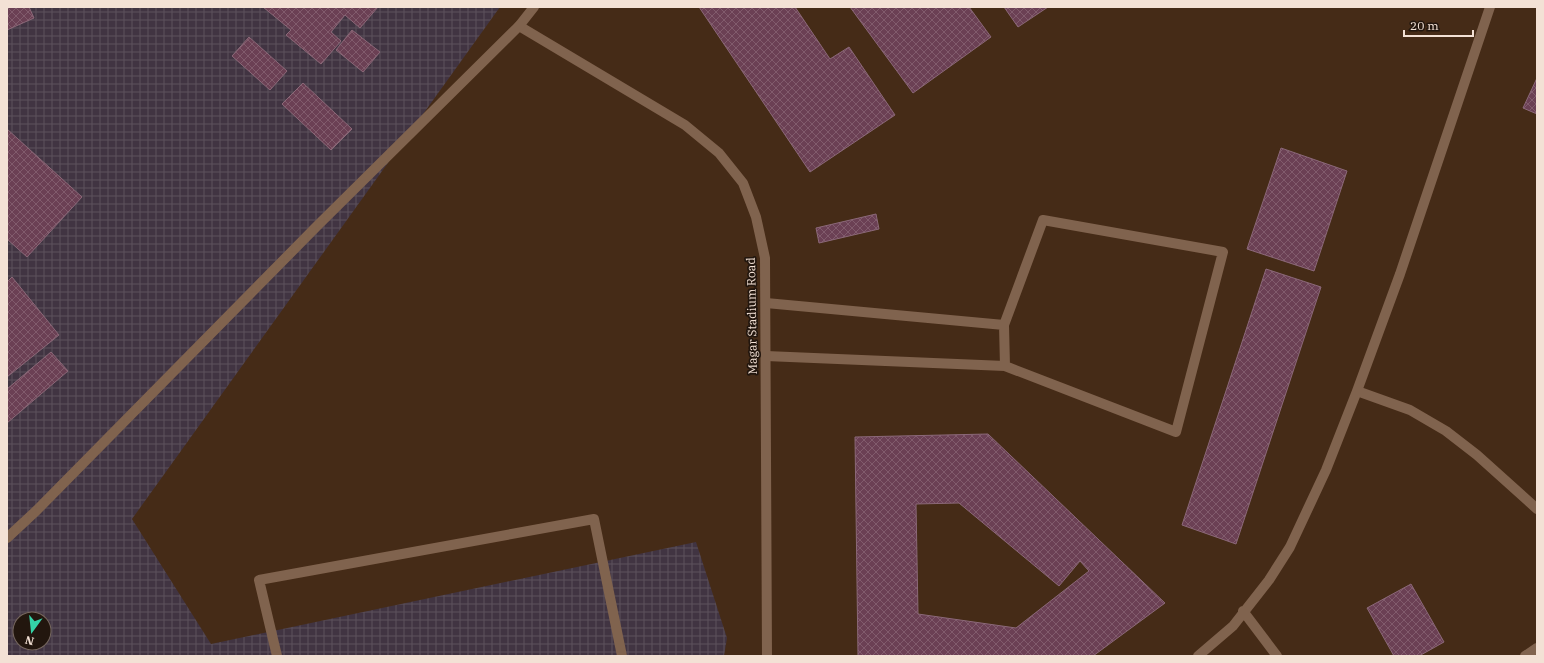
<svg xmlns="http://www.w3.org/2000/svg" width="1544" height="663" font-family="'IBM Plex Serif',serif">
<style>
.industrial{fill:url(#industrial-grid);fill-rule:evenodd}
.building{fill:url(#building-cross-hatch);stroke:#8b6878;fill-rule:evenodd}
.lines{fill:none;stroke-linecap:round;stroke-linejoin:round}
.lane{stroke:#80634e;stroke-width:10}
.street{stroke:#80634e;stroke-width:10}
.secondary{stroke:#80634e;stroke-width:10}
.labels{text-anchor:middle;stroke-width:3.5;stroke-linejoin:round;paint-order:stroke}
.street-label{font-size:12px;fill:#f3e1d5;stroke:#22160e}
</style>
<defs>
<pattern id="industrial-grid" width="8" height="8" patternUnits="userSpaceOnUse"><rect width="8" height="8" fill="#413442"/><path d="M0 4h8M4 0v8" fill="none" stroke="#5d515c"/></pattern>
<pattern id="building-cross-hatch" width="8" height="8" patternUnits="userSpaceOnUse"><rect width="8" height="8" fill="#6b4054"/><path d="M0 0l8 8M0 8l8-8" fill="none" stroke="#815b6c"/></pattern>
</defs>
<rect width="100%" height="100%" fill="#452b17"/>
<path class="industrial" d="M7,7H500L132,519L211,644L696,542L727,638L724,656H7ZM20,619H44V643H20Z"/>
<path class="building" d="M7,7H29L34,18L7,30Z
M263,7H378L360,28L345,15L331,32L341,41L321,64L286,35L291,30Z
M699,7H795L830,59L849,47L895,115L810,172Z
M850,7H969L991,37L913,93Z
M1004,7H1048L1018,27Z
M352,30L380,52L363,72L336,50Z
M249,37L287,71L270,90L232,56Z
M1537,78V114L1523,108Z
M303,83L352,129L331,150L282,104Z
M7,129L82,197L27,257L7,239Z
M1281,148L1347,171L1314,271L1247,249Z
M876,214L879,229L819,243L816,228Z
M1266,269L1321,287L1236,544L1182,525Z
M12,277L59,335L7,377V282Z
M51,352L68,371L7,423V389Z
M988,434L1165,603L1093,656H858L855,437ZM959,503L1059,586L1080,561L1089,571L1016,628L918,614L916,504Z
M1411,584L1444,642L1419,656H1394L1367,608Z"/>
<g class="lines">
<path class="lane" d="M766,303L1004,325L1043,220L1223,252L1176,432L1005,366L766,356
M1004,325L1005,366
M277,656L259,580L594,519L622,656"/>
<path class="street" d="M519,26L685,125L719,153L743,183L756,217L765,258L767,656
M1357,391L1410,410L1446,431L1477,455L1537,509
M1243,611L1277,656
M1198,656L1233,626L1269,580L1290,547L1326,470L1357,391L1400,274L1490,7
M1525,656L1537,648"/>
<path class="secondary" d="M7,538L37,510L317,226L519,26L534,7"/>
</g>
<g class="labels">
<g class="street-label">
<text transform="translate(752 316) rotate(-91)" y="4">Magar Stadium Road</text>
</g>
</g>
<rect width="1544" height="663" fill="none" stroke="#f3e1d5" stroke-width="16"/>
<g transform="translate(32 631) rotate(195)"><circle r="19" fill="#22160e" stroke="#76675e"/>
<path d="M0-3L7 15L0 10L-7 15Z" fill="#34d4a8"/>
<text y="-6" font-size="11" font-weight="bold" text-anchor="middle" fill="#f3e1d5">N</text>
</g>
<path d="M1404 30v6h69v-6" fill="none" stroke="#f3e1d5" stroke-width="2"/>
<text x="1410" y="30" font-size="12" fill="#f3e1d5" stroke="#22160e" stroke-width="3" paint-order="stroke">20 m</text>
</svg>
